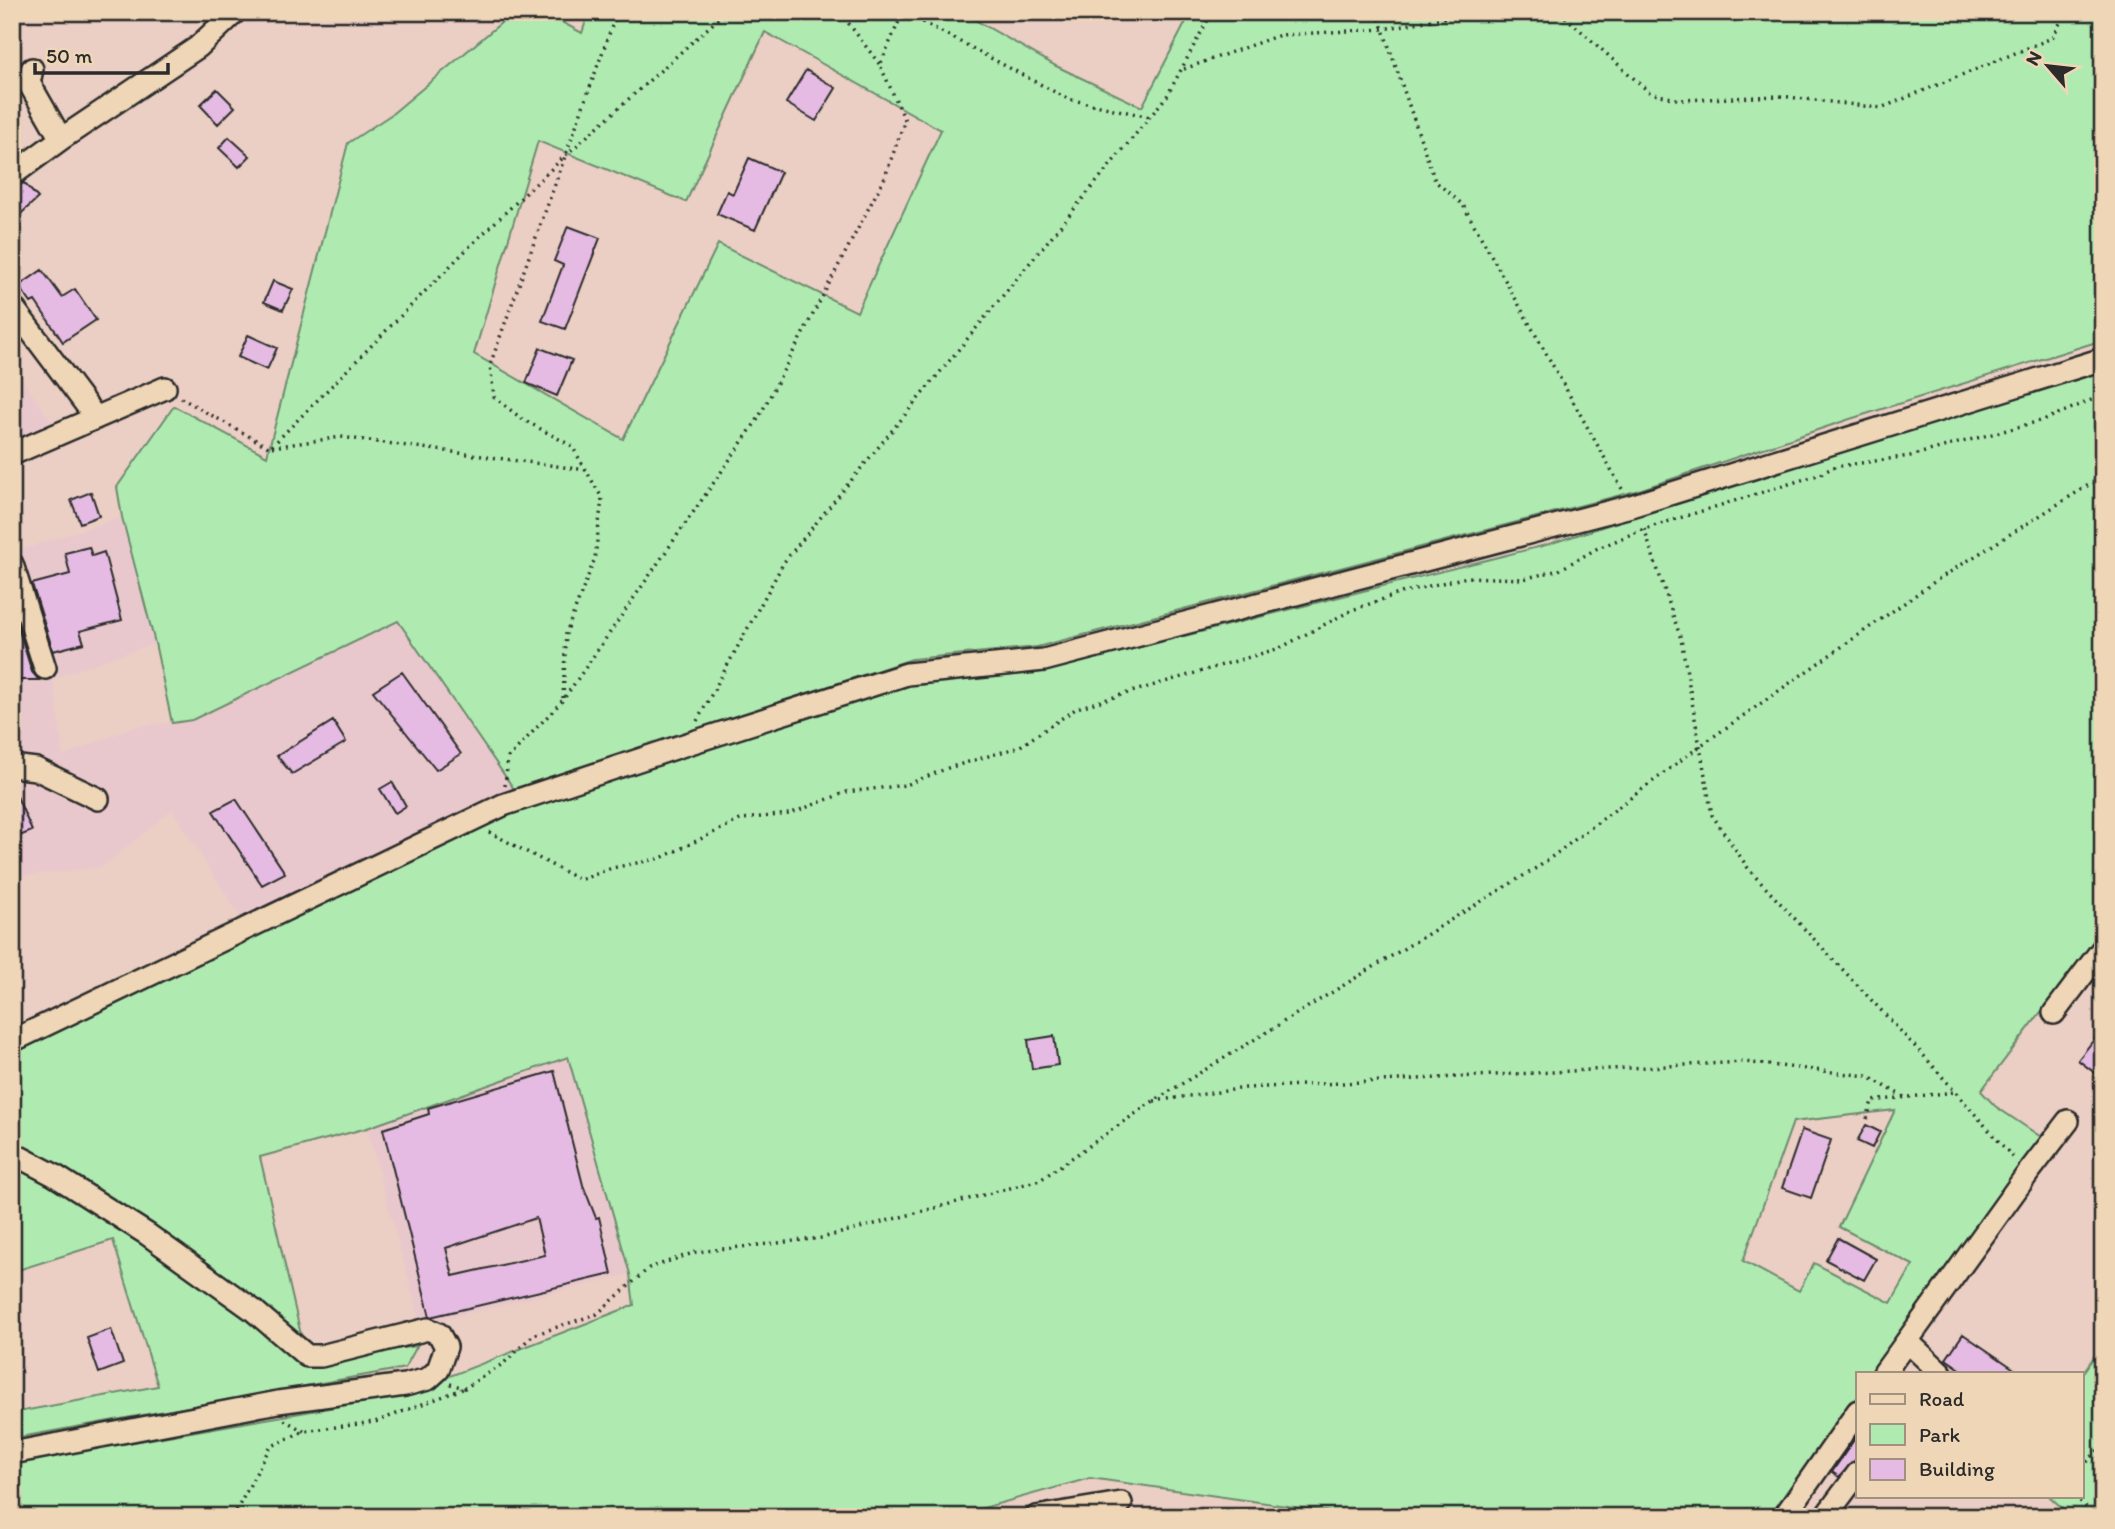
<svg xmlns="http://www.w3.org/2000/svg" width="2115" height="1529" font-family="Itim,sans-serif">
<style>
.built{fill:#e9c8cd}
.green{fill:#afebb1;stroke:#6d8b6e;stroke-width:2;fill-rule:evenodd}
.building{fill:#e5bbe3;stroke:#2b2b2b;stroke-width:2;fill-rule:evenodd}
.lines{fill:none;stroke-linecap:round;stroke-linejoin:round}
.minor-casing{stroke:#2b2b2b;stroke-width:26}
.path{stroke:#2b2b2b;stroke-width:3.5;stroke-dasharray:2 5;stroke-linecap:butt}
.minor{stroke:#eed6b6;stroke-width:21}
</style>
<rect width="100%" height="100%" fill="#ebcec4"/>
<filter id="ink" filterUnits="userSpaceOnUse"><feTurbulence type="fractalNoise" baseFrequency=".0143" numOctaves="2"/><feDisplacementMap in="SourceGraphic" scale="14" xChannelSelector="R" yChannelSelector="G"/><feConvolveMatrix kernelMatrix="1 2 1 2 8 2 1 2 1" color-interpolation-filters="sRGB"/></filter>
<g filter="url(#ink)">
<path class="built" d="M12,365L56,429L12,447Z
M122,517L155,643L53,678L63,756L133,727L192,720L399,620L514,789L246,926L172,810L102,867L12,877V525L20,550Z
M569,1057L630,1274L421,1325L367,1128Z"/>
<path class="green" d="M514,12H543L582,33L589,12H961L1056,66L1142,107L1191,12H2103V340L1850,419L1636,491L1037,647L912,659L514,789L398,621L192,720L172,723L155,643L122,517L117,487L174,406L267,456L348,143L392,114ZM765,32L941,130L857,312L718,244L623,439L474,354L538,141L686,202Z
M2103,366V930L1981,1091L1995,1106L2041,1137L1874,1373H1858V1396L1772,1517H1364L1090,1478L951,1517H23L12,1490V1413L158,1386L113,1240L12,1272V1050L502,814L911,683L1037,673L1546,545ZM568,1057L630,1274L634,1305L398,1396L19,1462L14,1438L405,1368L417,1346L307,1361L260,1157L367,1128ZM1895,1110L1839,1227L1913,1265L1891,1303L1814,1263L1799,1291L1743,1261L1793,1122Z
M2103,1344V1517H2072L2049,1496H2082V1374Z"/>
<path class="building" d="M806,70L836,88L816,121L786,103Z
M217,89L235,107L218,124L200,105Z
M229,137L250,156L239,167L219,148Z
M749,158L781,172L755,230L717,214L727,191L733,194Z
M24,183L38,198L12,222V188Z
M568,226L600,238L565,329L542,321L563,265L554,261Z
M42,270L62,297L75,289L96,320L63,342L35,301L31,303L19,286Z
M273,281L293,289L283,310L264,302Z
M248,335L277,348L267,370L238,357Z
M540,348L572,360L557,396L526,383Z
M91,492L99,516L80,523L71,500Z
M89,547L92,556L104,552L122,620L80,631L84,643L53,651L32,584L70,574L65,553Z
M12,608L32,672L39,680H14Z
M402,672L461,754L436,770L373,691Z
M333,721L346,742L292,774L277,756Z
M392,782L406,806L395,813L380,789Z
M12,785L32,831L12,839Z
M236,799L285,873L262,885L213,811Z
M2103,1028V1063L2095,1073L2078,1060Z
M1054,1036L1058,1065L1032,1069L1028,1040Z
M554,1071L583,1185L596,1218L599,1217L612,1274L430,1317L383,1129L429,1114L428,1108ZM536,1218L545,1255L453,1276L446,1248Z
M1866,1125L1880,1132L1872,1148L1857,1141Z
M1802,1130L1831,1140L1811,1198L1782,1188Z
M1838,1238L1876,1259L1864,1280L1826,1260Z
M111,1329L123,1364L99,1373L87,1338Z
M1963,1334L2020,1373H1966L1946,1359Z
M1858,1434V1457L1839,1477L1832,1472Z"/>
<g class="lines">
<defs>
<path id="minor" d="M32,69L29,83L61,139
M12,175L61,139L198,47L235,12
M12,306L96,418
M12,454L165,388
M12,564L45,668
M12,766L36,769L98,799
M2054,1013L2103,948
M12,1041L503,805L684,745L907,674L1044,660L1631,506L2103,359
M12,1153L54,1175L147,1234L253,1310L307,1356H321L428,1329L439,1334L446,1347L438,1370L428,1379L405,1385L278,1402L12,1453
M1907,1341L1941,1373
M1884,1373L2028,1173L2068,1121
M1036,1517L1121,1503
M1784,1517L1858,1411
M1825,1517L1858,1473"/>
</defs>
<use href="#minor" class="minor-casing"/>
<path class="path" d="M840,12L880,65
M904,12L1068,99L1150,117
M1377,12L1435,181L1463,205L1622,489
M1560,12L1650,93L1681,100L1780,96L1881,108L2052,38L2066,12
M1184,69L1280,35L1383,29L1475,12
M181,398L270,448L469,247L565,156L718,19L731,12
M272,447L341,437L586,470
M1644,529L1681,639L1712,815L1750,871L1924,1056L2016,1161
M563,698L566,633L595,558L602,498L572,446L522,419L494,397L490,365L617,12
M697,721L784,562L1167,96L1212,12
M505,786L508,758L563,700L758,419L885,177L905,120L880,65L903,12
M489,832L580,880L612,868L661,858L742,819L789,814L847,792L906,785L948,768L1019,747L1077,708L1280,648L1352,610L1404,592L1467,577L1523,579L1559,570L1596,549L1644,529L1821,474L1833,467L1910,456L2044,420L2103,395
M1154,1101L1246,1088L1744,1062L1867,1076L1904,1097
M1867,1119L1872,1101L1956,1092
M450,1384L465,1388L504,1363L533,1335L597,1314L649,1268L696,1252L822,1238L1040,1180L1152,1102L1541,865L1700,746L1937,580L2103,476
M284,1420L304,1431
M2082,1467L2103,1445
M2075,1496L2096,1517
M233,1517L270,1447L304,1431L375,1422L465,1388"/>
<use href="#minor" class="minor"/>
</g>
</g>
<rect width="2115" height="1529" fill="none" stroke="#eed6b6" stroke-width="42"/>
<rect x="21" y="21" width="2073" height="1487" fill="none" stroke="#2b2b2b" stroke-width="2.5" filter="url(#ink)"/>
<rect x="1856" y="1372" width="228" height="126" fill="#eed6b6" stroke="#a0927e" stroke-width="2"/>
<rect x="1870" y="1394" width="35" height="10" fill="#eed6b6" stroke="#a0927e" stroke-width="2"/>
<text x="1919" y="1406" font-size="21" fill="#2b2b2b">Road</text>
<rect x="1870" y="1424" width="35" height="21" fill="#afebb1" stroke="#a0927e" stroke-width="2"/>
<text x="1919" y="1442" font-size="21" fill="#2b2b2b">Park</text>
<rect x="1870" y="1459" width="35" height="21" fill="#e5bbe3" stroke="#a0927e" stroke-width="2"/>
<text x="1919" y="1476" font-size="21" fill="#2b2b2b">Building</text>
<g transform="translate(2048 66) rotate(298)" stroke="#eed6b6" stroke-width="5" paint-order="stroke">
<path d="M0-5L12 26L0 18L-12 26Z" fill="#2b2b2b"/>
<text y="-10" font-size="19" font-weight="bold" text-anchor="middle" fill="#2b2b2b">N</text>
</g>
<path d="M35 63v10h133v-10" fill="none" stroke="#2b2b2b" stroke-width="3.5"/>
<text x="46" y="63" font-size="21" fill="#2b2b2b" stroke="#eed6b6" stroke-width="5" paint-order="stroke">50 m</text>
</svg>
